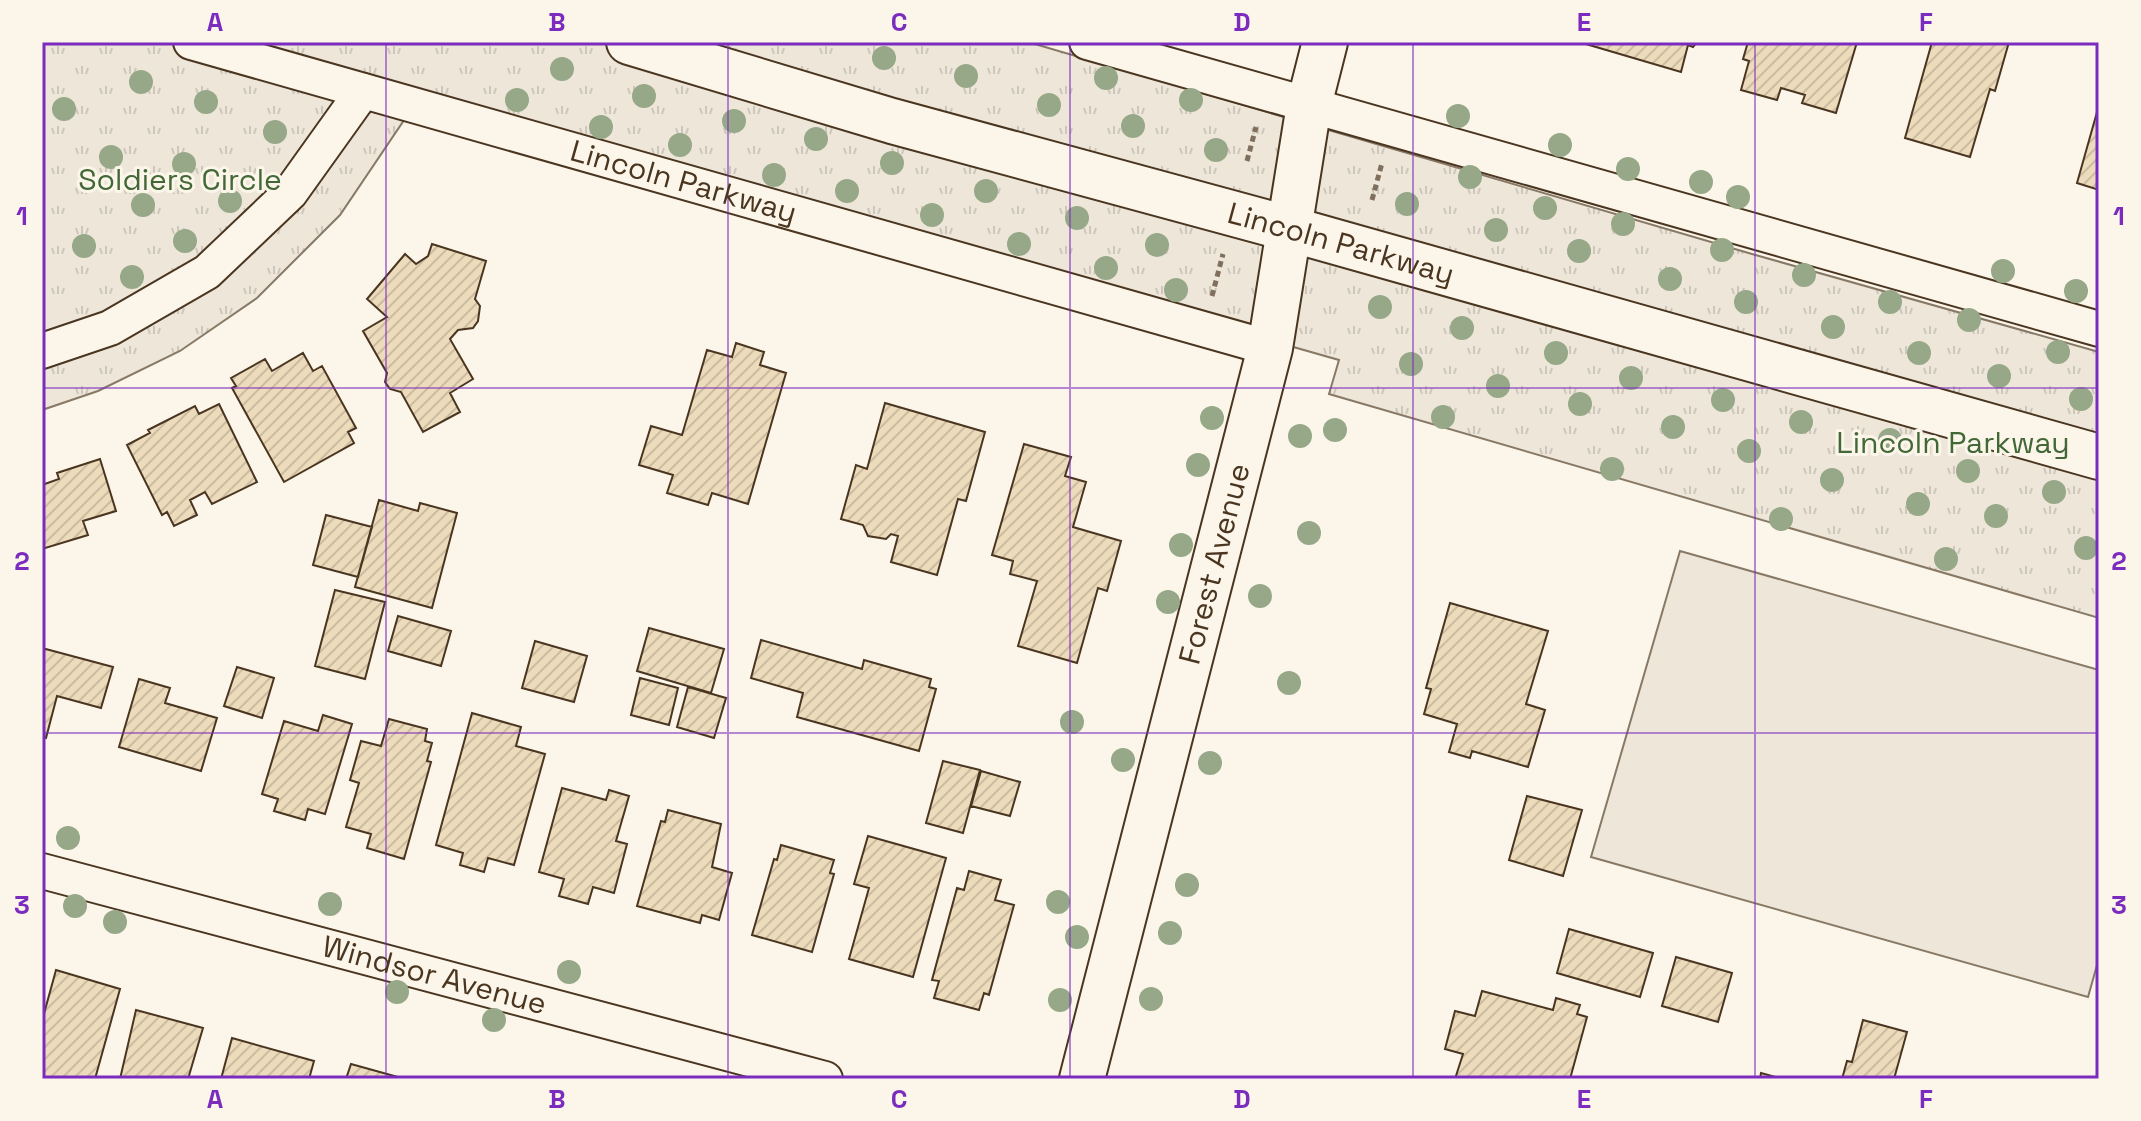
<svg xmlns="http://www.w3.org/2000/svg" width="2141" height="1121" font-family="'Space Grotesk',sans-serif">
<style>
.grass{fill:url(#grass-tufts);stroke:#887966;stroke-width:2}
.pitch{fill:#ede6d9;stroke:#887966;stroke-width:2}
.building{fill:url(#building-hatch);stroke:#4a3520;stroke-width:2}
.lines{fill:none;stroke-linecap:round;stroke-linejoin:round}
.street-casing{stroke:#4a3520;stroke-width:38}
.secondary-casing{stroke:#4a3520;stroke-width:48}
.path{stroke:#7f6f5c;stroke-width:5;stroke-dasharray:6 4;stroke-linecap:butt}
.street{stroke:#fbf6e9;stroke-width:34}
.secondary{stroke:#fbf6e9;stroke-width:44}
.tree{fill:#96a887}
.grid{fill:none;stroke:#7b2cbf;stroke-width:2;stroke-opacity:0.55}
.labels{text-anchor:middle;stroke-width:6;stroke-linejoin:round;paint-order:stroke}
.park-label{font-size:30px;fill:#436837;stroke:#fbf6e9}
.street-label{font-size:30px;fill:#4a3520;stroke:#fbf6e9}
.neatline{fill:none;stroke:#7b2cbf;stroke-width:3}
.grid-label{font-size:26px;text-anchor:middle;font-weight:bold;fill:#7b2cbf}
</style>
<defs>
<pattern id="grass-tufts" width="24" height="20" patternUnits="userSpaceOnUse" patternTransform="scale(2)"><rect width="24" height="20" fill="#ede6d9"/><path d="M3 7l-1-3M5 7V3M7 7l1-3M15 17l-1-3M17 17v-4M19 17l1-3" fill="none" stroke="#cdc6ba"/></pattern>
<pattern id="building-hatch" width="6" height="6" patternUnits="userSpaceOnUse" patternTransform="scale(2)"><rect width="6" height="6" fill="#ecdcbc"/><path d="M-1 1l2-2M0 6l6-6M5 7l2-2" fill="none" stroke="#ccbda1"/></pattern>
</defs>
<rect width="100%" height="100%" fill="#fbf6e9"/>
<path class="grass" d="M42,42H1028L1752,254L2099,352V618L1329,394L1339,360L419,98L340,215L257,298L180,351L98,391L42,410Z"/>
<path class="pitch" d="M1680,551L2099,670V958L2088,997L1591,857Z"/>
<path class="building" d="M1579,42H1697L1693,47L1688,45L1681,72Z
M1748,42H1857L1836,113L1802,103L1805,95L1781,88L1777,100L1741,90L1749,61L1743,59Z
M1932,42H2009L1995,91L1990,89L1970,157L1905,138Z
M2099,105V190L2077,183Z
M432,244L486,261L475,299L480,306L478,321L473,328L458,330L450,339L473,379L450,393L460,412L423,432L401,392L390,389L385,382L387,373L363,331L387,317L367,299L405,254L416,264L428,256Z
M736,343L764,352L760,365L786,373L748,504L712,493L708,505L667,493L673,475L639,465L651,426L682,435L707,350L732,357Z
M303,353L313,371L322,366L356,428L348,432L354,443L284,482L232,388L236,386L231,378L265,359L272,371Z
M885,403L985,432L966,501L958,499L937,575L891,562L898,536L891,534L886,539L868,536L863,525L841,519L856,465L867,469Z
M219,404L257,482L212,504L205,492L190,500L197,515L174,526L167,512L162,515L127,445L150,433L148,430L195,406L199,414Z
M1024,444L1071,457L1065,476L1086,482L1073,527L1121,541L1107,591L1098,588L1077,663L1018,646L1037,581L1010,574L1013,561L992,555Z
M100,459L116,511L83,521L88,535L42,549V485L59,479L57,473Z
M379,500L418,511L420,503L457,513L432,608L355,587Z
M326,515L372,527L358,577L313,565Z
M335,590L385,602L365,679L315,666Z
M1450,603L1548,631L1526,704L1545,710L1528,767L1472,751L1470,758L1449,752L1457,724L1424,714L1431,689L1426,688Z
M398,616L451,631L441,666L388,651Z
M649,628L724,649L711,693L637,671Z
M761,640L862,669L864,660L931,679L929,687L936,689L919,751L797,717L803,693L751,678Z
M535,641L587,656L574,702L522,688Z
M42,648L113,667L101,708L57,696L46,738L42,737Z
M237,667L274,678L262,718L224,706Z
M640,678L678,688L669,725L631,715Z
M139,679L170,688L165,703L217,718L201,771L119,747Z
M688,687L726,698L714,738L677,727Z
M472,713L521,727L516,746L545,754L514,865L488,858L484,872L460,865L463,853L436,845Z
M323,715L352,724L325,814L308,809L305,820L274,811L278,799L262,794L284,721L318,731Z
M389,719L427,729L425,741L432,743L427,761L431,762L404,859L367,848L371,834L346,827L359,783L350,780L361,741L381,746Z
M943,761L980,770L963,833L926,823Z
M981,771L1020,782L1010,816L971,806Z
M562,788L606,800L609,790L629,796L616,841L627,844L614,893L593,887L588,904L559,896L564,879L539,872Z
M1527,796L1582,810L1563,876L1509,860Z
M668,810L721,824L712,867L732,873L719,920L702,915L700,923L637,906L661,821L665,822Z
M868,836L946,858L913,977L849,959L869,888L854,884Z
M781,845L834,860L830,873L834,874L812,952L752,935L774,859L777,860Z
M969,871L1001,880L995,900L1014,905L989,995L984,993L979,1010L934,998L939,981L932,980L957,888L964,890Z
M1569,929L1653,953L1640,997L1557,973Z
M1676,957L1732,973L1718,1022L1662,1006Z
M56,970L120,989L95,1079L42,1078V1021Z
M1482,991L1553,1010L1556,998L1580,1005L1577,1014L1587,1017L1570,1079H1455L1463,1054L1445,1049L1455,1011L1475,1016Z
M136,1010L203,1028L188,1079H120Z
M1863,1020L1907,1032L1894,1079H1842L1847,1061L1852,1062Z
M232,1038L314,1061L309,1079H221Z
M351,1064L405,1079H346Z
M1761,1073L1783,1079H1760Z"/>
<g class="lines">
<defs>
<g id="street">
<path id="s1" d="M191,42L1270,348"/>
<path d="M1087,42L2099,329"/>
<path d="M42,351L110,328L207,272L290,193L363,91"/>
<path id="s2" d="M42,871L825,1079"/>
</g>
<g id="secondary">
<path id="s3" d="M629,42L892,121L1290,229L2099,457"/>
<path id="s4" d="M1082,1079L1270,348L1309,105L1325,42"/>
</g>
</defs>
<use href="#street" class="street-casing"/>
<use href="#secondary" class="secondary-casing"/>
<path class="path" d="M1247,161L1256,127
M1372,200L1382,163
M1212,296L1223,254"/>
<use href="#street" class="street"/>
<use href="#secondary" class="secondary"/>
</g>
<g class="tree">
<circle cx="884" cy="58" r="12"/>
<circle cx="562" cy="69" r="12"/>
<circle cx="966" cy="76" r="12"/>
<circle cx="1106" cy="78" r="12"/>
<circle cx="141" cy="82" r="12"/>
<circle cx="644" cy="96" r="12"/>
<circle cx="517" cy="100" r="12"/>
<circle cx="1191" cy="100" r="12"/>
<circle cx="206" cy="102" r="12"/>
<circle cx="1049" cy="105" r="12"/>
<circle cx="64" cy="109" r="12"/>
<circle cx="1458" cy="116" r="12"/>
<circle cx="734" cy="121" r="12"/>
<circle cx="1133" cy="126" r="12"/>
<circle cx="601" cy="127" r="12"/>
<circle cx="275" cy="132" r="12"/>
<circle cx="816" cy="139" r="12"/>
<circle cx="680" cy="145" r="12"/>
<circle cx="1560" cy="145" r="12"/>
<circle cx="1216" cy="150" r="12"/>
<circle cx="111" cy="157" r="12"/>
<circle cx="892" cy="163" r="12"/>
<circle cx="184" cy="164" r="12"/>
<circle cx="1628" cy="169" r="12"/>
<circle cx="774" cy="175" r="12"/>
<circle cx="1470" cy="177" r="12"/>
<circle cx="1701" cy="182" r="12"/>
<circle cx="847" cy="191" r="12"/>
<circle cx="986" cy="191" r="12"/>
<circle cx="1738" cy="197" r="12"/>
<circle cx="230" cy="201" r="12"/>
<circle cx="1407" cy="204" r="12"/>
<circle cx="143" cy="205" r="12"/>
<circle cx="1545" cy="208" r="12"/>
<circle cx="932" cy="215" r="12"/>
<circle cx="1077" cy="218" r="12"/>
<circle cx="1623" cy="224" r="12"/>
<circle cx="1496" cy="230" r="12"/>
<circle cx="185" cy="241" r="12"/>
<circle cx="1019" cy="244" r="12"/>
<circle cx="1157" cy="245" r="12"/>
<circle cx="84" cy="246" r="12"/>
<circle cx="1722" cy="250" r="12"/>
<circle cx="1579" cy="251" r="12"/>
<circle cx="1106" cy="268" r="12"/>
<circle cx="2003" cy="271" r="12"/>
<circle cx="1804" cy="275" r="12"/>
<circle cx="132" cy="277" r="12"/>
<circle cx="1670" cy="279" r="12"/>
<circle cx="1176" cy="290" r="12"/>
<circle cx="2076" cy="291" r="12"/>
<circle cx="1746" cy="302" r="12"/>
<circle cx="1890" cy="302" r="12"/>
<circle cx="1380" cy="307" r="12"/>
<circle cx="1969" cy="320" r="12"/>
<circle cx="1833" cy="327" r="12"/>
<circle cx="1462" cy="328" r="12"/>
<circle cx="2058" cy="352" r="12"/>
<circle cx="1556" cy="353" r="12"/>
<circle cx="1919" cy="353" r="12"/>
<circle cx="1411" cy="364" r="12"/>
<circle cx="1999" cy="376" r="12"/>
<circle cx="1631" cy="378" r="12"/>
<circle cx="1498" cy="386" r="12"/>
<circle cx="2081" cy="399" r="12"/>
<circle cx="1723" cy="400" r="12"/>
<circle cx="1580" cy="404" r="12"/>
<circle cx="1443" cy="417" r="12"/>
<circle cx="1212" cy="418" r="12"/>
<circle cx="1801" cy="422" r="12"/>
<circle cx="1673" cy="427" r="12"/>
<circle cx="1335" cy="430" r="12"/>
<circle cx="1300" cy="436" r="12"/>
<circle cx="1890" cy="440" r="12"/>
<circle cx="1749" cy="451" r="12"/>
<circle cx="1198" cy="465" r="12"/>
<circle cx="1612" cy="469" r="12"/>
<circle cx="1968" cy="471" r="12"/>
<circle cx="1832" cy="480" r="12"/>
<circle cx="2054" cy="492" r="12"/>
<circle cx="1918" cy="504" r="12"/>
<circle cx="1996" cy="516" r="12"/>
<circle cx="1781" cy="519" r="12"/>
<circle cx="1309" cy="533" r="12"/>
<circle cx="1181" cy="545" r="12"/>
<circle cx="2086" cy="548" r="12"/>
<circle cx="1946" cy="559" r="12"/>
<circle cx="1260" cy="596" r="12"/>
<circle cx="1168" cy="602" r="12"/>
<circle cx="1289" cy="683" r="12"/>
<circle cx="1072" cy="722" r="12"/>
<circle cx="1123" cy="760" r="12"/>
<circle cx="1210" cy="763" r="12"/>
<circle cx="68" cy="838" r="12"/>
<circle cx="1187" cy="885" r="12"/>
<circle cx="1058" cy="902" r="12"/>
<circle cx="330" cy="904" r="12"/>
<circle cx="75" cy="906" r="12"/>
<circle cx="115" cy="922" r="12"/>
<circle cx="1170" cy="933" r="12"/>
<circle cx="1077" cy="937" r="12"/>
<circle cx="569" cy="972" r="12"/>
<circle cx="397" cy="992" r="12"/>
<circle cx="1151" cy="999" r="12"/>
<circle cx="1060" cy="1000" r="12"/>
<circle cx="494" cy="1020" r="12"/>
</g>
<path class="grid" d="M386,42V1079M728,42V1079M1070,42V1079M1413,42V1079M1755,42V1079M42,388H2099M42,733H2099"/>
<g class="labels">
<g class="park-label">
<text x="180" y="190">Soldiers Circle</text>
<text x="1953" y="453">Lincoln Parkway</text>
</g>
<g class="street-label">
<text dy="10" stroke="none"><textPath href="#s1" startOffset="512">Lincoln Parkway</textPath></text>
<text dy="10" stroke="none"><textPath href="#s3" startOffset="740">Lincoln Parkway</textPath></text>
<text dy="10" stroke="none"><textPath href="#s4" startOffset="532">Forest Avenue</textPath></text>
<text dy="10" stroke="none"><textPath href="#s2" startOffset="406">Windsor Avenue</textPath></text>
</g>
</g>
<rect width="2141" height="1121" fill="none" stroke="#fbf6e9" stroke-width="88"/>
<rect x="44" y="44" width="2053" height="1033" class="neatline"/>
<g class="grid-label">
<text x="215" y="31">A</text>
<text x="557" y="31">B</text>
<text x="899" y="31">C</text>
<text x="1242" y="31">D</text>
<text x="1584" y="31">E</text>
<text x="1926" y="31">F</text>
<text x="22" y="225">1</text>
<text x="2119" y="225">1</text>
<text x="22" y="570">2</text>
<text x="2119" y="570">2</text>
<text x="22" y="914">3</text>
<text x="2119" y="914">3</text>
<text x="215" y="1108">A</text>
<text x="557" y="1108">B</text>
<text x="899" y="1108">C</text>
<text x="1242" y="1108">D</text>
<text x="1584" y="1108">E</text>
<text x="1926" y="1108">F</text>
</g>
</svg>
